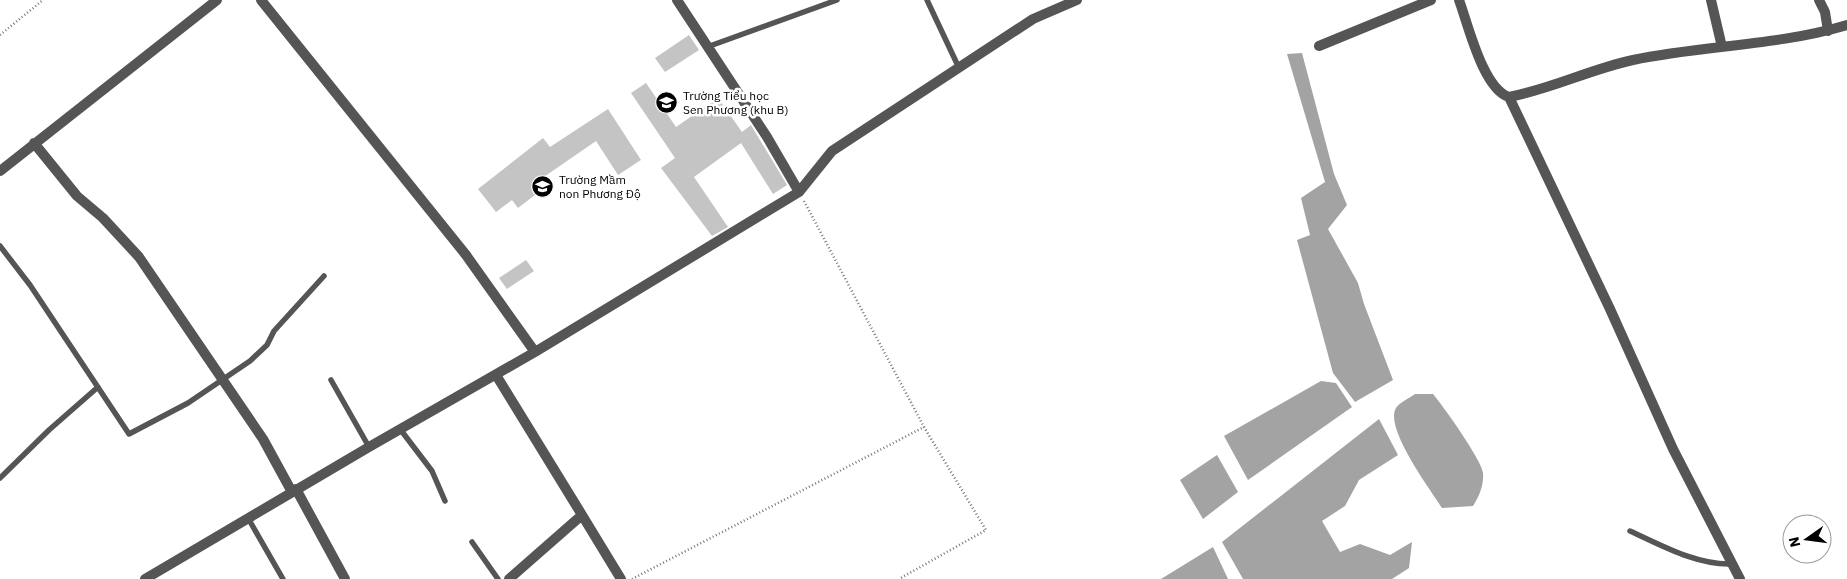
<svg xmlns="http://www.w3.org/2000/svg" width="1847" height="579" font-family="'IBM Plex Sans',sans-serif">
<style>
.water{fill:#a3a3a3}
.building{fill:#c4c4c4}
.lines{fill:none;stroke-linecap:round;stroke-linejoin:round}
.path{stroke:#777;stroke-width:2.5;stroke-dasharray:1 2.5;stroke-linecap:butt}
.service{stroke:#555;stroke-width:5.5}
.minor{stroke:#555;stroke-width:10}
.labels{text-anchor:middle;stroke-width:5;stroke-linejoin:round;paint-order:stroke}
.poi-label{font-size:12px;fill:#000;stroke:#fff;text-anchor:start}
</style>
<rect width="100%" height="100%" fill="#fff"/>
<path class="water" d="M1302,53L1334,174L1347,205L1328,229L1358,283L1364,304L1393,380L1355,402L1333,373L1297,240L1310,235L1301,198L1325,182L1287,54Z
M1321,381L1336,383L1352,407L1248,480L1224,436Z
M1415,394H1433C1443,406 1481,459 1483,473C1484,485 1479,497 1473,506L1442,508C1430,489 1384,428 1396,408C1400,402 1410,398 1415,394Z
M1379,419L1398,455L1359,480L1345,506L1322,521L1340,552L1360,544L1390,555L1412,542L1409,568L1392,579H1243L1222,542Z
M1217,455L1238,492L1203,519L1180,480Z
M1213,547L1228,579H1161Z"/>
<path class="building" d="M689,35L699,50L665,72L655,58Z
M646,83L676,127L718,98L742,132L751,125L787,185L773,194L741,143L694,177L728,227L712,236L661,168L675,158L631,93Z
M608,109L641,160L618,175L596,141L538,181L544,188L518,208L512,200L496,212L478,189L543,138L550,147Z
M526,260L534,271L507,289L499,278Z"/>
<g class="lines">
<path class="path" d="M0,35L43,0
M804,201L924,427L986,530L899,579
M632,579L924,427"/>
<path class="service" d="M927,0L959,68
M707,47L837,0
M0,246L30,285L129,434L188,403L250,361L267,345L274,331L324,276
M331,380L369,447
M400,429L432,471L445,501
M0,478L49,430L98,387
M248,518L283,579
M1630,531C1661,545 1696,565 1731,564
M472,542L498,579"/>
<path class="minor" d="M261,0L466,255L535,352
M677,0L767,137L799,192
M1459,0C1468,24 1483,89 1509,97C1551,89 1591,69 1633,60C1704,45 1777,46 1847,25
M1711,0L1722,47
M1819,0L1825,12L1828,31
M1319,46L1431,0
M1509,97L1610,309L1673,449L1740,579
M34,143L77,196L103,218L139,257L263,439L292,492
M0,171L217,0
M496,375L582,515L509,579
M296,489L345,579
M582,515L621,579
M145,579L369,447L535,352L799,192L832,151L1033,19L1077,0"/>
</g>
<defs>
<symbol id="school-disc" viewBox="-11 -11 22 22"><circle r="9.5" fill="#000" stroke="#fff"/><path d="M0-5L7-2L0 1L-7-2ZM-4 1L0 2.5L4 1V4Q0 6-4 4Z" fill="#fff"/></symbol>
</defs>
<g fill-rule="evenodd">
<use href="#school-disc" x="654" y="90" width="25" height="25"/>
<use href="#school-disc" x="530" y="174" width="25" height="25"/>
</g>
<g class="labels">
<g class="poi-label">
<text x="683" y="100">Trường Tiểu học<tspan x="683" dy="14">Sen Phương (khu B)</tspan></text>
<text x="559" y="184">Trường Mầm<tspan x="559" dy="14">non Phương Độ</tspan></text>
</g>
</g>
<g transform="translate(1807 539) rotate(256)"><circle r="24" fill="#ffffff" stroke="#999999"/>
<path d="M0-4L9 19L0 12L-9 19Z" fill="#000000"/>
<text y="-8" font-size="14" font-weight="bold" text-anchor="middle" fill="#000000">N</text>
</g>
</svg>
